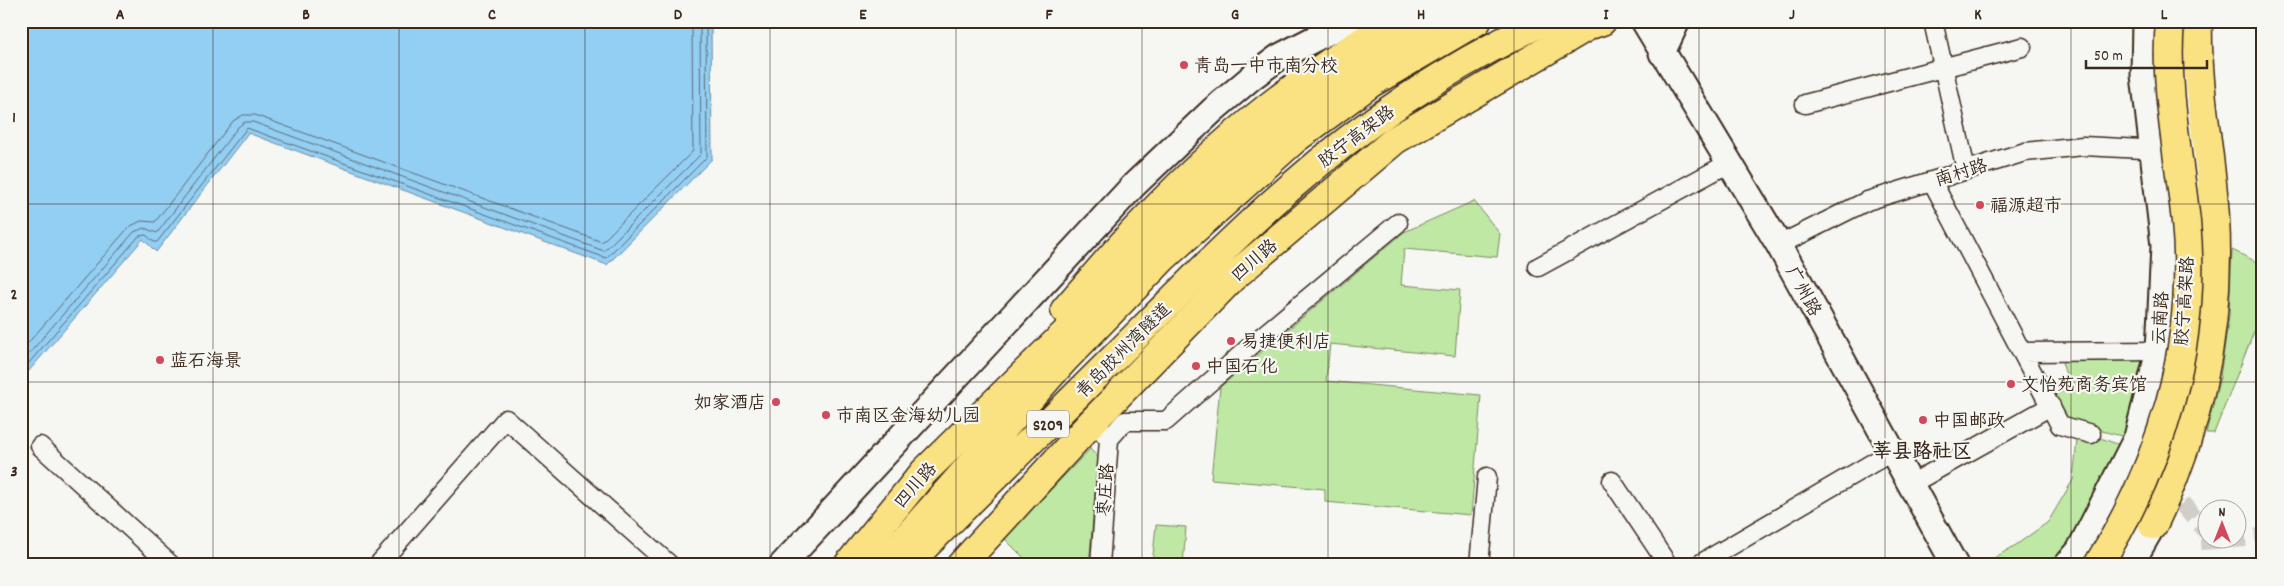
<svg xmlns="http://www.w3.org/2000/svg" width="2284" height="586" font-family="Dekko,'LXGW WenKai TC',sans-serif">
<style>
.green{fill:#bee8a4;stroke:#7c8961}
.water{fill:#93cef3;stroke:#708c9e}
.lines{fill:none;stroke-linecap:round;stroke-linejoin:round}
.shore{stroke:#5e6c73;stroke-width:1}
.street-tunnel{stroke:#d1cdc8;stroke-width:18;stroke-dasharray:18 9;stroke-linecap:butt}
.street-casing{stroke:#3b2a1e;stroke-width:21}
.secondary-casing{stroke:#3b2a1e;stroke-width:29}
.primary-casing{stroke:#3b2a1e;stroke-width:31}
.highway-casing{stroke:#3b2a1e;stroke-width:31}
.street{stroke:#f6f6f2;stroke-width:18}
.secondary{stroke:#f6f6f2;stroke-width:25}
.primary{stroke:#fae181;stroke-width:28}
.highway{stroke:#fae181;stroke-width:28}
.highway-bridge-casing{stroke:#3b2a1e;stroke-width:31;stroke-linecap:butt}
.highway-bridge{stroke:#fae181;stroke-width:28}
.grid{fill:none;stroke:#3b2a1e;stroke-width:1;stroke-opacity:0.55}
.poi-dot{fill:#d1495b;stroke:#f6f6f2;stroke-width:2}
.labels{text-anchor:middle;stroke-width:4.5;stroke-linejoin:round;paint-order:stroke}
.shield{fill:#f6f6f2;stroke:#73675e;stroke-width:1}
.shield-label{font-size:16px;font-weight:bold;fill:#3b2a1e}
.poi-label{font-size:18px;fill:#3b2a1e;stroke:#f6f6f2;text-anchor:start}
.street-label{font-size:18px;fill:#3b2a1e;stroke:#f6f6f2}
.quarter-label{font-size:20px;font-weight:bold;fill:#3b2a1e;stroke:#f6f6f2}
.neatline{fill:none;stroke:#3b2a1e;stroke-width:2}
.grid-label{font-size:16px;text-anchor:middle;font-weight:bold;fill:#3b2a1e}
</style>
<rect width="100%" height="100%" fill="#f6f6f2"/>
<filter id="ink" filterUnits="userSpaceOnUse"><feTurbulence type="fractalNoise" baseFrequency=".02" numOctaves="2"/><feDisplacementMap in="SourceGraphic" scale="10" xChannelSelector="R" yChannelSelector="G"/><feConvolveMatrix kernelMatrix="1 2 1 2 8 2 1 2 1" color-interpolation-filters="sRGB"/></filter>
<g filter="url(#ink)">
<path class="green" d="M1474,201L1500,234L1497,257L1404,249L1401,285L1460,290L1455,356L1330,344L1326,381L1481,395L1471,515L1325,502V489L1211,479L1220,387L1404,232Z
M2232,250L2263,265V309L2214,433H2206L2220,377L2229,316Z
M2061,359L2142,360L2126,437L2065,422L2054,395L2070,388Z
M2078,430L2120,445L2071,548L2055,565H1982L2016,545L2048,522L2073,480Z
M1090,449L1098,457L1089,565H1031L1004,538Z
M1156,525L1186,527L1183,565H1152Z"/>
<path class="water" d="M21,21H711L712,159L607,265L248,133L156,252L143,239L21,380Z"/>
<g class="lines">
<path class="shore" d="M21,351L129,227L141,221L155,222L233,121L243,115H255L602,242L693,151L692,21
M21,363L134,232L144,228L157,233L238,127L245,122H253L604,251L701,154L700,21
M21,372L139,236L146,235L154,242H157L247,128L606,258L707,157L706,21"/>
<path class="street-tunnel" d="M2164,483L2206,531
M2201,541L2263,537"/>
<defs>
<path id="street" d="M1933,21L1966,170
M1805,104L2022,47
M1932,181L2060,425L2091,434
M1779,245L1867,201L2025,152L2083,146L2163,150
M1538,267L1729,163
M2022,352L2159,351
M1109,439L1125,421H1166L1254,343L1398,223
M40,446L171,565
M1612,481L1668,565
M1911,484L2051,406
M378,565L506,419L670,565
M1100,565L1109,439L1102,431
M1479,565L1487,477
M1698,565L1893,451"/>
<path id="secondary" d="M1644,21L1779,245L1955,565
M2186,21L2185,86L2200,228
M1662,53L1677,21
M782,565L1134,185L1213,110L1252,77L1279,57L1349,21
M2067,565L2079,551L2137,437L2159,351L2164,246L2144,75L2145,21
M2130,565L2153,525"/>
<path id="primary" d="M1065,310C1091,280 1116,250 1143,222C1218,143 1302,73 1398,21
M848,565L924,472L1102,297L1228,168L1343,75L1440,21
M961,565L1092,422L1232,278L1395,140L1590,25L1602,21"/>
<path id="highway" d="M2153,525C2200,428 2221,325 2215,217C2211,152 2196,87 2198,21
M882,565L1064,360L1164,257L1295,139L1371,83L1477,21
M906,565C980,491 1054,417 1128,344C1182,290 1235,235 1293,185C1368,119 1454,64 1544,21"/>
</defs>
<use href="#street" class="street-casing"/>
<use href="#secondary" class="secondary-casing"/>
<use href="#primary" class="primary-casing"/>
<use href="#highway" class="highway-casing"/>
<use href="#street" class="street"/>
<use href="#secondary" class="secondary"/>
<use href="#primary" class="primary"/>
<use href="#highway" class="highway"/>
<defs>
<path id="highway-bridge" d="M2098,565C2162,463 2198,343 2186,222C2179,155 2164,89 2170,21"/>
</defs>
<use href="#highway-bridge" class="highway-bridge-casing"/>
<use href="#highway-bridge" class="highway-bridge"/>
</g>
</g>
<path class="grid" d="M213,21V565M399,21V565M585,21V565M770,21V565M956,21V565M1142,21V565M1328,21V565M1514,21V565M1699,21V565M1885,21V565M2071,21V565M21,204H2263M21,382H2263"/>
<g class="poi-dot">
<circle cx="1184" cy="65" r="5"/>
<circle cx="1980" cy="205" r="5"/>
<circle cx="1231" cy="341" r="5"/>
<circle cx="160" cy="360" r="5"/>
<circle cx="1196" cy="366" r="5"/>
<circle cx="2011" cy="384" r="5"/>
<circle cx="776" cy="402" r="5"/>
<circle cx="826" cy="415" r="5"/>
<circle cx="1923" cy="420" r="5"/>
</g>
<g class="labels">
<rect class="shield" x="1027" y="410.5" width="42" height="27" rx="4"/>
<g class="shield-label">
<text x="1048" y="430">S209</text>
</g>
<g class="poi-label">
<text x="1194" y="71">青岛一中市南分校</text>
<text x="1990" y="211">福源超市</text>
<text x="1241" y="347">易捷便利店</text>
<text x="170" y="366">蓝石海景</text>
<text x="1206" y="372">中国石化</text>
<text x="2021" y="390">文怡苑商务宾馆</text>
<text x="766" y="408" text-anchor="end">如家酒店</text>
<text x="836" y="421">市南区金海幼儿园</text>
<text x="1933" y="426">中国邮政</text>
</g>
<g class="street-label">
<text transform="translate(1356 136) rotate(-37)" y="6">胶宁高架路</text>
<text transform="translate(1961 172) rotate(-17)" y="6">南村路</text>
<text transform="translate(1254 260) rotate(-41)" y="6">四川路</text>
<text transform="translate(1804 291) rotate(61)" y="6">广州路</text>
<text transform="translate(2184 301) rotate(-86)" y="6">胶宁高架路</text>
<text transform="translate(2160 318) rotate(-86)" y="6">云南路</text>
<text transform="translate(1123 350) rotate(-45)" y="6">青岛胶州湾隧道</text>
<text transform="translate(915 485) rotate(-49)" y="6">四川路</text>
<text transform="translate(1105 490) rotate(-86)" y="6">枣庄路</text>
</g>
<g class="quarter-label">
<text x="1922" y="457">莘县路社区</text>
</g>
</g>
<rect width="2284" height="586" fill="none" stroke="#f6f6f2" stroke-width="55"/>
<g transform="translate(2222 524)"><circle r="24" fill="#f6f6f2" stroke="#aba49d"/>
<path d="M0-4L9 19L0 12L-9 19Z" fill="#d1495b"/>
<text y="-8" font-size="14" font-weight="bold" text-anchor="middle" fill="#3b2a1e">N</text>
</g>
<path d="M2086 60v8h121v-8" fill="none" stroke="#3b2a1e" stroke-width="2.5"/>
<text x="2094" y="60" font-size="15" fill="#3b2a1e" stroke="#f6f6f2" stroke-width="4" paint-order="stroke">50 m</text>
<rect x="28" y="28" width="2228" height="530" class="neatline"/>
<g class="grid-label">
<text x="120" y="19">A</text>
<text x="306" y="19">B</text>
<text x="492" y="19">C</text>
<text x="678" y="19">D</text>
<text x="863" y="19">E</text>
<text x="1049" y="19">F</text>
<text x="1235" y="19">G</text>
<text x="1421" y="19">H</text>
<text x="1606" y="19">I</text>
<text x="1792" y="19">J</text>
<text x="1978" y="19">K</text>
<text x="2164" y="19">L</text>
<text x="14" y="122">1</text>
<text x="14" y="299">2</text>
<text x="14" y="476">3</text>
</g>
</svg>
